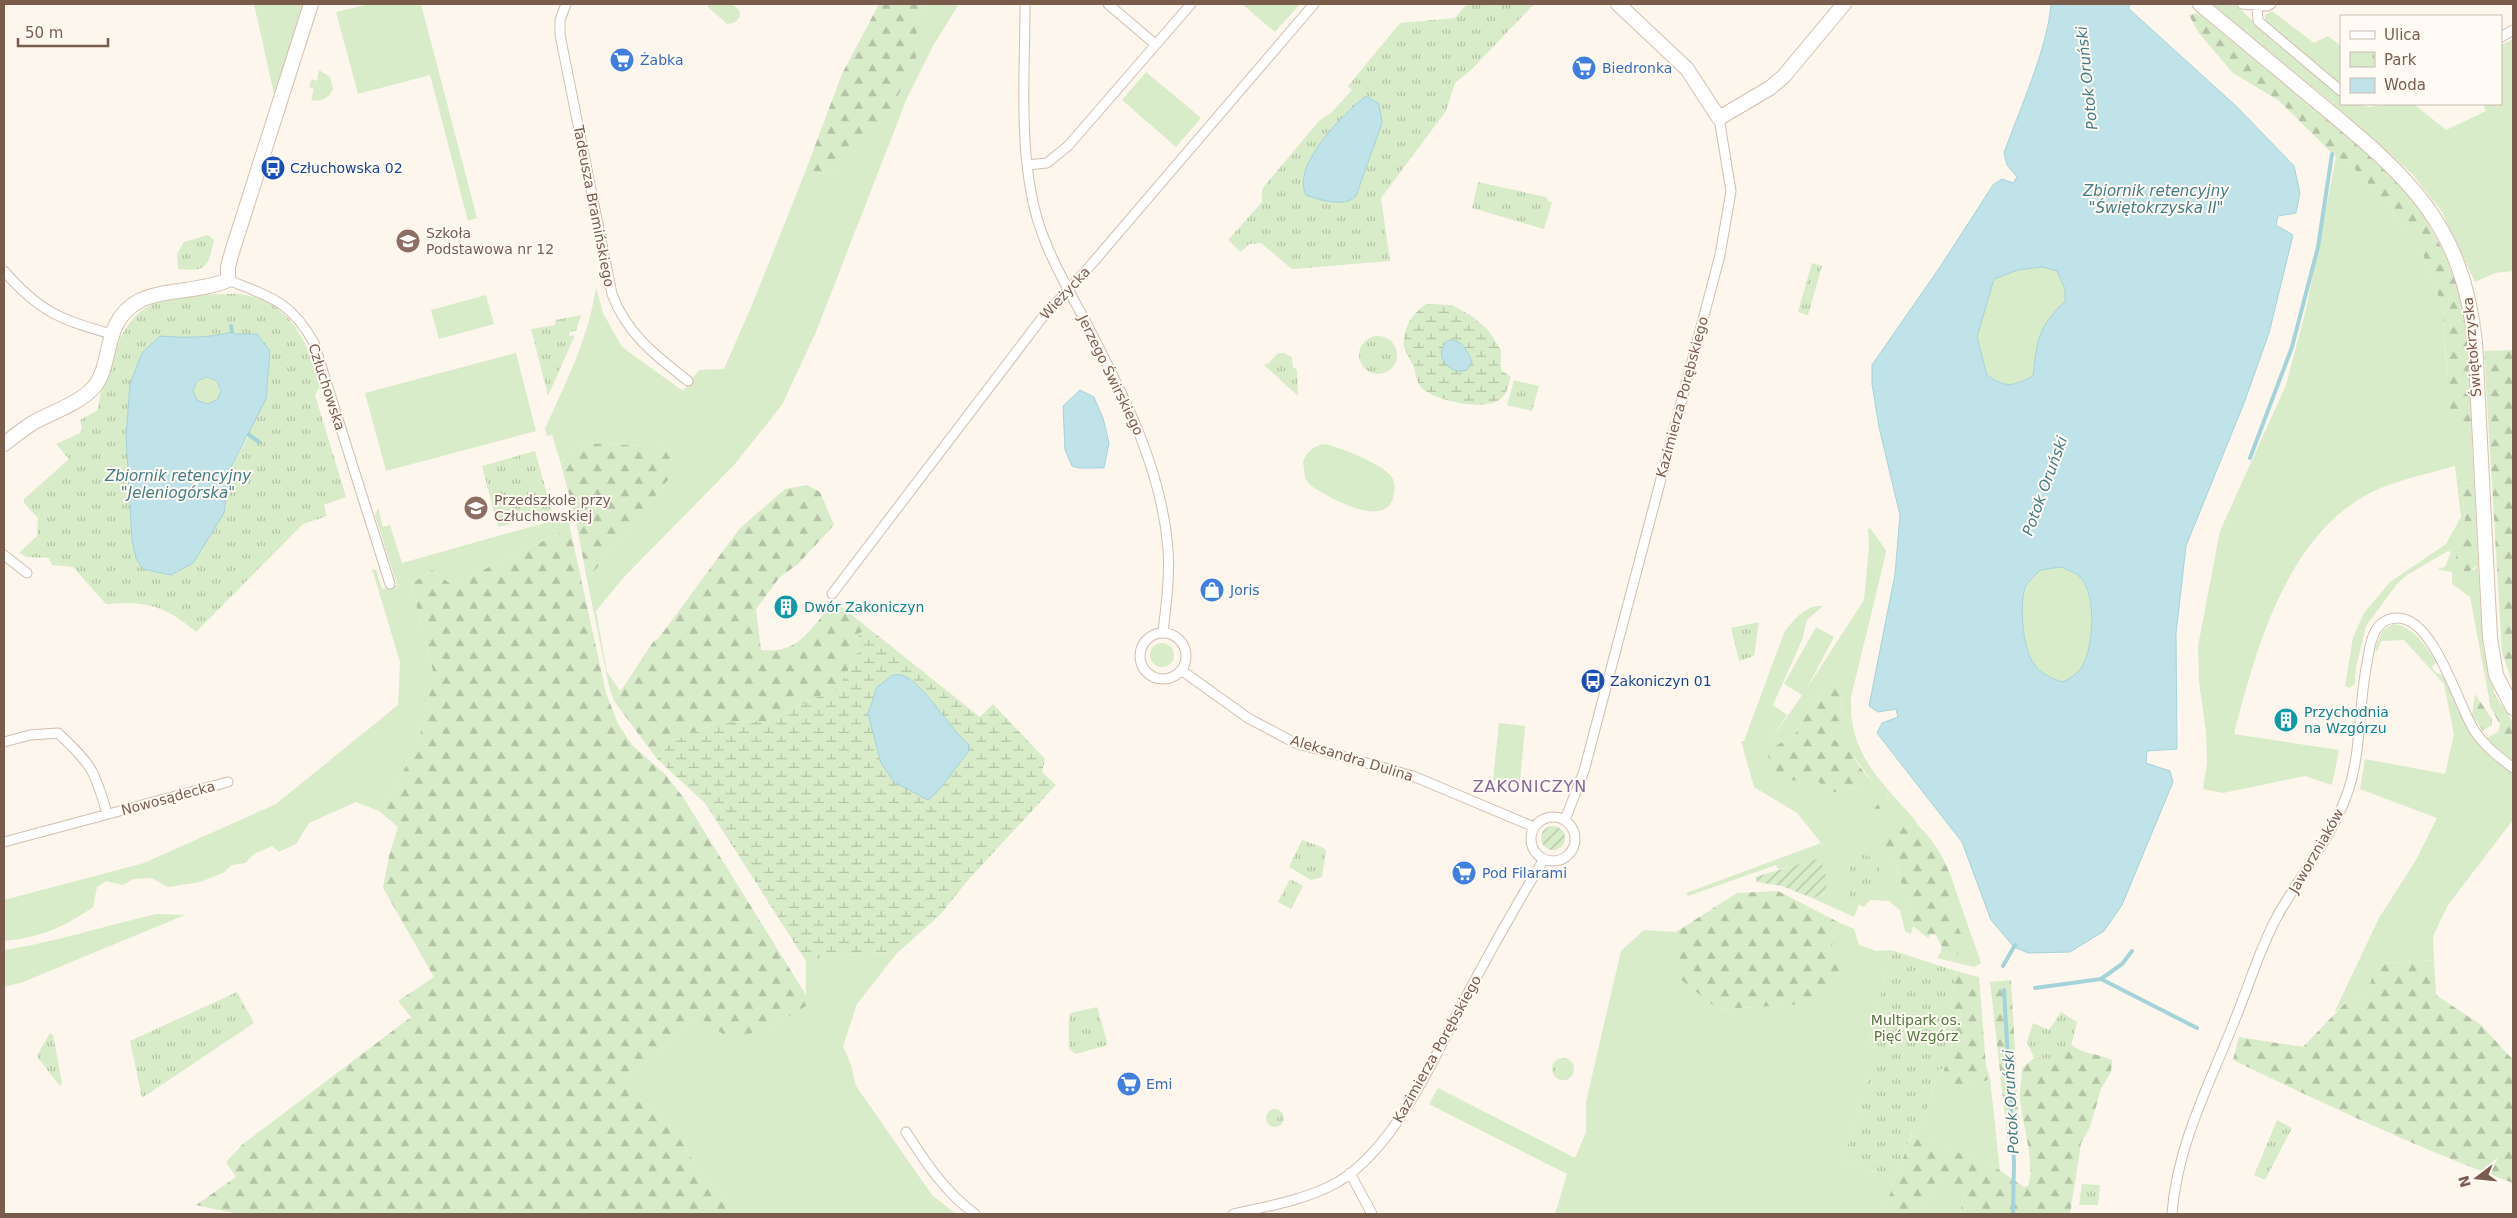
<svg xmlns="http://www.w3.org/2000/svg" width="2517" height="1218" font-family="'DejaVu Sans',sans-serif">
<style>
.grass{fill:#d8ecc9;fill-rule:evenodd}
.forest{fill:url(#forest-firs)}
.wetland{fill:url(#wetland-marsh);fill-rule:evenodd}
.park{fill:url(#park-tufts);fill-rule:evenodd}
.garden{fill:url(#garden-furrows)}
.water{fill:#bfe3e8;stroke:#a5d3da;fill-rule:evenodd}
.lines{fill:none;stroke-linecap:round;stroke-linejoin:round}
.stream{stroke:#a5d3da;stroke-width:4}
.street-casing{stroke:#d1beb0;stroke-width:11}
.secondary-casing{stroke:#d6c0b0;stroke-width:16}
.street{stroke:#fff;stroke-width:9}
.secondary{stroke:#fff;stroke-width:14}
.labels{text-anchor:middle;stroke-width:4;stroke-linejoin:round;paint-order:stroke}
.shop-label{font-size:14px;fill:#366cbe;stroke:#fffaf3;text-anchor:start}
.transit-label{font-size:14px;fill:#164399;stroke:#fffaf3;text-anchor:start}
.street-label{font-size:14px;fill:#7a5c4d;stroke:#fffaf3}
.education-label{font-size:14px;fill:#785e54;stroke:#fffaf3;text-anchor:start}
.culture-label{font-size:14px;fill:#0d838f;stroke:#fffaf3;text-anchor:start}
.park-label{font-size:14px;fill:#537a41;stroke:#fffaf3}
.water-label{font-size:15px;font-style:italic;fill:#437c86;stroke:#fffaf3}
.quarter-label{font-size:16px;letter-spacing:1px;fill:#846695;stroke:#fffaf3}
</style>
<defs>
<pattern id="forest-firs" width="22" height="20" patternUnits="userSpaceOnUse" patternTransform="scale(1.25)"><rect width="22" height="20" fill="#d8ecc9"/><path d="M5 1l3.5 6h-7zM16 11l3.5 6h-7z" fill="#b4c2a5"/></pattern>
<pattern id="wetland-marsh" width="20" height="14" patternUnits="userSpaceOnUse" patternTransform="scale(1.25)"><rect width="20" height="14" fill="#d8ecc9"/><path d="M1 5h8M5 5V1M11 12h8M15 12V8" fill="none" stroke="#b4c2a5"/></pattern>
<pattern id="park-tufts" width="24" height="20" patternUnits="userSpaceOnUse" patternTransform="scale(1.25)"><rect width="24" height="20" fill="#d8ecc9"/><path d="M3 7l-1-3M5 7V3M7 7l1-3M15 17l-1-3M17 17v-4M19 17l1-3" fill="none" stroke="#b4c2a5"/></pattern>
<pattern id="garden-furrows" width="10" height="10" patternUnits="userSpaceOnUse" patternTransform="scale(1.25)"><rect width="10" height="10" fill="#d8ecc9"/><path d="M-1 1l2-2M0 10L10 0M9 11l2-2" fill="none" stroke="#b4c2a5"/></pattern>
</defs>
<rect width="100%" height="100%" fill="#fdf6ec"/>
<path class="grass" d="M254,4H305L275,98Z
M369,4H421L477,218L468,221L430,75L358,94L336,12Z
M708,4H732L739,10L740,17L734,23L727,24L708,7Z
M925,4H959L934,44L907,98L816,332L782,405L734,465L625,576L596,611L607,672L620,691L614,701L609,686L587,580L677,469L663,447L586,443L573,448L561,464L552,435L547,436L545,429C566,382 589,337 596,287L603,313L622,347L683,391L699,370L724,369L752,305L804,175L837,172L915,60L917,24Z
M1242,4H1300L1275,32Z
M2210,4H2235L2277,44L2341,93V104H2360L2369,107L2389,104H2414L2446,130L2486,111L2483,104H2501V45L2513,39V271L2495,273L2475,282L2442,212L2413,175L2331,102Z
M2272,11L2314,43L2328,36L2341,46V85L2265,24V15Z
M319,70L330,77L333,89C328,99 322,102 311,100L314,89L309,87L312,79L317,81Z
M1146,72L1201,118L1176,147L1122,100Z
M2336,157L2346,160L2382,198L2422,252L2442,306L2447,375L2469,432L2471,419L2474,483L2466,482L2462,486L2465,520L2456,544L2457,562L2474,570L2478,565L2483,647L2495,695L2489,698L2470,597L2452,584V572L2437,569L2445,567L2451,552L2448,551L2407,575L2397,584L2366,626L2356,667L2355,684L2349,688L2345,686L2353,637L2364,613L2390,582L2446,544L2461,517L2455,466C2421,476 2384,482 2355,502C2283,549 2254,656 2234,734L2339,750L2332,785L2305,776L2223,793L2203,789L2207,763L2206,731L2199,682L2198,646L2220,531L2286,385L2306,309Z
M2042,267L2057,271L2065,289V301C2040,326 2037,340 2033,376C2012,387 2007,388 1987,375L1977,337L1994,279L2018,270Z
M486,295L494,324L439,339L431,310Z
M516,353L536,431L386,471L365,393Z
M194 391a13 13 0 1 1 26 0a13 13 0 1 1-26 0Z
M1326,444C1341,448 1382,464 1391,476C1396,482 1395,491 1393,498C1384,530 1326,496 1310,485L1305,478L1303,461C1308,451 1314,445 1326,444Z
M378,508L383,527L390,525L402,563L569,516L570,528L452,585L432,570L411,584L434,675L417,748L379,811L356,802L309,823L296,844L279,852L272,846L254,854L245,863L232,865L223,873L200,882L168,887L151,878L134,879L122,885L106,881L97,887L93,907C65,927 38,938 4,941V900L144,863L276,804L398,705L400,662L372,569L376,570L382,589L397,585L375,516Z
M1870,528L1886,550L1885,557L1851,697C1848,754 1881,781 1916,821L1917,824L1905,829L1898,820L1882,841L1894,856L1913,926L1911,934L1905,931L1900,910L1889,901L1870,900L1864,907L1862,906L1865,901H1849L1859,905L1854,917L1812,898L1825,894L1820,858L1797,866L1778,869L1776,865L1688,896L1686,893L1821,843L1797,813L1754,787L1741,741H1744L1784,633C1792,621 1807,604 1823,606L1807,620L1802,640L1773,705L1787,715L1769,743L1802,695L1784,684L1816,627L1834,637L1807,688L1864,600L1869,546L1868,529ZM1836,683L1842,687L1841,724L1832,732L1831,738L1839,742L1846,741L1851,753L1872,781L1866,788L1843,789L1832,793L1816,780L1790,779L1777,745L1794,736L1815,697ZM1886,795L1893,806L1880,820L1871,813Z
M2061,567C2067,570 2077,573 2081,578C2096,595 2094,654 2079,671C2075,675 2068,679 2063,682C2052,679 2042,674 2034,664C2023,650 2019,605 2025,588C2027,582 2036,575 2040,570Z
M2393,624C2412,625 2427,647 2436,662L2432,667L2435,672L2444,676C2462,719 2471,747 2513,774V820L2448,905L2433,936L2434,960L2385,963L2372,978L2366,996L2349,999L2334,1013L2379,918L2416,860L2437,818L2360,789L2365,759L2445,774L2454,734L2444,684L2404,640L2381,641L2377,652L2375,648L2383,630Z
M1150 655a12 12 0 1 1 24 0a12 12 0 1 1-24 0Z
M1499,723L1525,726L1520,782L1493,780Z
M2498,732L2513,750V761L2485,739Z
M1959,900L1981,963L1974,967L1937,958L1941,952L1948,957L1964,940L1948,906Z
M156,914L185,915L23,982L4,987V950C55,942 105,926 156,914Z
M1838,922L1854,929L1859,945L1876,951L1891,950L1868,1049L1871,1057V1069L1843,1162L1896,1178L1883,1214H1555L1567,1174L1429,1104L1438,1088L1575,1158L1586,1132V1102L1621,951L1644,930L1676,932V976L1718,1009L1793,1005L1838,955L1832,946Z
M897,953L857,1004L843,1046L851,1065L856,1086L932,1195L956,1214H737L696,1166L674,1128L622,1084L696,1016L763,1032L806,1006V961L837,955Z
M1939,1068L1945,1070L1941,1081L1962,1092L1973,1081H1985L1990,1078L2000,1171L1989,1163L1911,1136L1914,1126L1922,1128Z
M1938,1177L1964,1189L1960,1214H1921Z"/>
<path class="forest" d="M879,4H925L917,24L916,60L885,121L837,172L804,175L842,74Z
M2198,13L2388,170L2419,208L2445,254L2460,294L2467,341L2471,419L2469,432H2459L2451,421L2442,306L2422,252L2382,198L2346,160L2336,157L2278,100L2233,73L2198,32L2189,15Z
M2513,350V685L2502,652L2484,351Z
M586,443L663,447L677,469L587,580L576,521L561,464L573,448Z
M2466,482L2474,483L2478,565L2468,572L2461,570L2456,562V544L2465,520L2462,486Z
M807,485L820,492L834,525L798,564L779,578L756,609L761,650C799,655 812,627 834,601L872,631L859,633L857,654L839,687L767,721L719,722L672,741L657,759L614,701L653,642L658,639L740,528L785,489Z
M570,528L606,693L618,724L633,746L665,774L683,797L806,995V1006L763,1032L726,1036L696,1016L622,1084L674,1128L696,1166L737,1214H238L196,1205L236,1177L226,1162L243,1144L411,1017L398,1001L434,977L383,888L389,856L398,827L379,811L417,748L434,675L411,584L432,570L452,585Z
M1836,683L1842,687L1841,724L1832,732L1831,738L1839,742L1846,740C1852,756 1860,769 1872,781L1866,788L1843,789L1832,793L1816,780C1792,781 1774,784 1768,755L1777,745L1794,736L1815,697Z
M2475,694L2492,719V725L2483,731L2472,715Z
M2495,695L2513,722V750L2498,732L2500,725L2490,706L2489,698Z
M1885,795L1894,806L1880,820H1873L1871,813Z
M1898,820L1905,829L1917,824C1941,848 1949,868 1959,900L1948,906L1964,940L1957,955L1948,957L1941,952L1942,947L1936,935L1931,934L1928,938L1913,926L1894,856L1881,841L1887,827Z
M1778,891L1838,922L1832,946L1838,955L1839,972L1819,993L1793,1005L1718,1009L1676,976V932L1737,893Z
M2434,960L2436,995L2481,1025L2513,1060V1183C2417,1148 2325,1104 2233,1060L2239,1037L2303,1047L2349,999L2366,996L2372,978L2385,963Z
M1956,971L1979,977L1986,1066L1990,1078L1985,1081H1973L1962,1092L1949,1095L1941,1081L1961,1011L1950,1008Z
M2011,980L2020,1140L2008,1142L1990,982Z
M2071,1044C2085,1056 2095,1052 2112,1060L2111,1072L2101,1089L2090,1127L2081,1143L2070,1214H1960L1964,1190L1938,1177L1921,1214H1883L1911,1136L1989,1163L2024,1187L2028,1186C2036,1166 2022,1122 2020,1100C2019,1090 2022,1078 2022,1068L2034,1058L2053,1059L2058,1045L2069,1049Z"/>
<path class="wetland" d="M1426,304L1452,305L1473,317L1489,331L1501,350V370L1511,377C1508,386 1507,395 1499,400C1483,411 1435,401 1422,388C1415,381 1416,371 1412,363C1409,357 1405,352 1404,346C1402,328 1413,313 1426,304Z
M872,631L980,717L993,704L1045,759L1042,772L1056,785L969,879L940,915L897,953L837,955L806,961L705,803L657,759L672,741L719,722L767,721L839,687L857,654L859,633ZM916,686L957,736L969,745L939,790Z"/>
<path class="park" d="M1467,4H1534L1471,70L1455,83L1446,111L1381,198L1390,261L1292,269L1261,243L1249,244L1241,252L1228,240L1262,202V189L1319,121L1331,113L1352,90L1348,86L1400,23L1455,18Z
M1478,182L1546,197L1549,202H1552L1544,229L1472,208Z
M208,235L214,240C208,267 207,272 178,269L177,254L184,242Z
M1812,263L1822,266L1808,315L1798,312Z
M216,294C225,295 237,292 246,295C294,306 307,343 321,384L315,395L346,497L324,505L327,516L303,524L196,632C165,605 146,601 106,604L73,567L52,565L49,558L27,557L19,553L37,536L38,518L24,503V499L69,459L56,444L80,433L82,427L80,420L98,410C102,378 119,319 151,305C168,298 197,297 216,294ZM236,334H256L249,435L231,467L224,513L136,559L132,540L126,436L160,336L182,338Z
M581,315L576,331L569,332L570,336L575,335L548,396L531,329L555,325V320Z
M1359 355a19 19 0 1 1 38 0a19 19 0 1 1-38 0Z
M1278,353H1284L1292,357L1293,367L1297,370L1298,396L1264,365L1269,363Z
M1514,380L1539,386L1532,411L1507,405Z
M535,451L552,512L498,527L482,466Z
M1759,622L1754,656L1739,661L1731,628Z
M1302,840L1324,848L1326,852L1322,877L1311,880L1289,867Z
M1856,852L1871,857L1879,865V883L1862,906L1849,901L1850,856Z
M1290,879L1303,886L1291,909L1278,902Z
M1891,950L1956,971L1950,1008L1961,1011L1945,1070L1939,1068L1922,1128L1914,1126L1896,1178L1843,1162L1871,1069V1057L1868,1049Z
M237,992L254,1023L142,1098L130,1041Z
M1097,1007L1108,1045L1076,1054L1069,1049C1069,1041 1068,1019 1070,1013Z
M2061,1012L2077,1022L2070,1050L2058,1045L2053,1059L2034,1058L2027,1042L2033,1023L2049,1030Z
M50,1033L53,1035L62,1083L60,1086L38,1058L37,1055Z
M1552 1069a11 11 0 1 1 22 0a11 11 0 1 1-22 0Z
M1266 1118a9 9 0 1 1 18 0a9 9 0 1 1-18 0Z
M2277,1120L2292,1128L2265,1180L2254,1175Z
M2082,1184L2100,1185L2098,1205H2079Z"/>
<path class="garden" d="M1541 838a12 12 0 1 1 24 0a12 12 0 1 1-24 0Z
M1820,858L1827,880L1825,894L1812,898L1782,886L1757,882L1755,877Z"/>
<path class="water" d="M2051,4H2131L2128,8L2237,107L2294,166L2300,193L2296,213L2278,216L2276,225L2293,235L2269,333L2244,403L2186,546L2176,633L2177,749L2147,751L2146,763L2170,771L2173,782L2122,905L2104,931L2070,952L2028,953L2014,947L1991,920L1962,842L1877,733L1882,723L1898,717L1896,709L1878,712L1869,706L1895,574L1900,515L1879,427L1872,384V365L1940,267L1993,185L2002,179L2013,183L2017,177L2007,165L2004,153C2019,111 2048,47 2051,4ZM2042,267L2057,271L2065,289V301C2038,328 2037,339 2033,376C2012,387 2006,388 1987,375L1977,337L1994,279L2018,270ZM2061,567C2067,570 2077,573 2081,578C2097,595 2094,654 2079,671C2075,675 2068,679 2063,682C2052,679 2041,674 2034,664C2023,650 2019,605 2025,588C2027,582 2036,575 2040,570Z
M1366,96L1379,104L1382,123L1356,196C1345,208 1320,200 1306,195C1291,165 1344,113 1366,96Z
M232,332L236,334H257L270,351L266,399L231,467L224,513L193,563L171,575L143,569L136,559L132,540L126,436L130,384L142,353L160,336C185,338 209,338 232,332ZM207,377L217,381L221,391L217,400L207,404L197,400L193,391L197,381Z
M1449,340C1463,340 1468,351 1472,362L1467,370C1448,376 1431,353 1449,340Z
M1080,390L1094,397L1103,418L1109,443L1104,468H1079L1072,466L1065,450L1063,406Z
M893,675C896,675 901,674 904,676C924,684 950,729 969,745L968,752L939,790L928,800L894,782L881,763L868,714L877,687Z"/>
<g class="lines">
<path class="stream" d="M231,326L232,332
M249,435L259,442
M2250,458L2292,347L2318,247L2332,154
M2003,966L2015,945
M2101,979L2197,1028
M2035,988L2101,979L2122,964L2132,951
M2004,990L2014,1162L2013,1214"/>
<defs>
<path id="street" d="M566,4L560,20V35L612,294C626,333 656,356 688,381
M1025,4C1025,73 1018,151 1037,218C1049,259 1073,297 1092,334C1127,402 1162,472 1168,549C1170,577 1166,605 1163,632
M1108,4L1155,44
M2242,4L2267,6L2271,4
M2257,6L2258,21L2341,91
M2501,37L2513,30
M1027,165L1047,163L1068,146L1191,4
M4,271C40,312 59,319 111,334
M228,280C270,297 291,301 314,343L390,584
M4,555L27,573
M832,594L1042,318L1084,273L1314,4
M1140 656a23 23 0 1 1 46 0a23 23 0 1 1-46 0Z
M1181,670L1248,718L1295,743L1413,776L1534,827
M4,742L30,735L58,733C91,764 95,770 107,814
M1531 839a22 22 0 1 1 44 0a22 22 0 1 1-44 0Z
M1565,820L1584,771L1720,255L1731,191L1719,118
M4,842L228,782
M906,1132C926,1163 945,1192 975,1214
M1350,1173L1372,1214
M1233,1214C1269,1206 1306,1200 1338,1182C1398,1146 1437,1051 1469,991C1493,946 1518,902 1544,859
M2172,1214C2177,1144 2211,1081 2236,1017C2250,983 2260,947 2278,915C2300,876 2330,839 2346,797C2362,755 2358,707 2367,663C2369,652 2370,639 2376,630C2380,623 2388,618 2397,618C2434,617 2458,705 2474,730C2484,746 2498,756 2513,768"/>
<path id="secondary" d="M1618,4L1687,69L1719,118L1770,88L1784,76L1844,4
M2200,4C2240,37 2279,70 2319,103C2407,176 2462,222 2475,342L2490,638L2496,675L2513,708
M4,444C13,437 22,430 31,424C51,412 78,405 94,387C114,363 101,322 139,301C162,289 201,292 228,280V267L232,252L311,4"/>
</defs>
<use href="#street" class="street-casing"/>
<use href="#secondary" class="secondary-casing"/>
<use href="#street" class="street"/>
<use href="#secondary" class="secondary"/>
</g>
<defs>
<symbol id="supermarket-disc" viewBox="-11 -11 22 22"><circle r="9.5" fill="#3f7fe0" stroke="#fffaf3"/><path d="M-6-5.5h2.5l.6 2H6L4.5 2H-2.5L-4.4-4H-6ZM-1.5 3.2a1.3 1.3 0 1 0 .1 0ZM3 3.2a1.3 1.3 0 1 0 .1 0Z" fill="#fff"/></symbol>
<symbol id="bus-disc" viewBox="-11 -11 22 22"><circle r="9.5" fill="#1a4fb4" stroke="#fffaf3"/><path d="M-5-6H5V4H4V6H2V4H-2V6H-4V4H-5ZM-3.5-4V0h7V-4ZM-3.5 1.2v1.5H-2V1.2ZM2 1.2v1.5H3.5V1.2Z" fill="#fff"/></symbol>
<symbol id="school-disc" viewBox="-11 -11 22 22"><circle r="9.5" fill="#8d6e63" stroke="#fffaf3"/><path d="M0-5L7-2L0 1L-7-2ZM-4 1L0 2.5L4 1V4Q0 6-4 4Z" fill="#fff"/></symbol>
<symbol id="shop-disc" viewBox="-11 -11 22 22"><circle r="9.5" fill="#3f7fe0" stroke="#fffaf3"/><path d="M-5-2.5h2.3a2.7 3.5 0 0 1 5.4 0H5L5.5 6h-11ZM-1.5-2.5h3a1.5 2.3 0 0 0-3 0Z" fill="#fff"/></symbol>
<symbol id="building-disc" viewBox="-11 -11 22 22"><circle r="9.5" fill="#0f9aa8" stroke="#fffaf3"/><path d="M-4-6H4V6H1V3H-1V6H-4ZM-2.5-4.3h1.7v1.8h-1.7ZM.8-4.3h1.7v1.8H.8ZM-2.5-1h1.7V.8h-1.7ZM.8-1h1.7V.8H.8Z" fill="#fff"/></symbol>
</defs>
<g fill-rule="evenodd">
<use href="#supermarket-disc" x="608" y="46" width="28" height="28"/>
<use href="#supermarket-disc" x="1570" y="54" width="28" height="28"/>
<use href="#bus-disc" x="259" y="154" width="28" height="28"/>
<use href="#school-disc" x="394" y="227" width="28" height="28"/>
<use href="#school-disc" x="462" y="494" width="28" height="28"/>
<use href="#shop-disc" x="1198" y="576" width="28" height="28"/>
<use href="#building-disc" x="772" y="593" width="28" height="28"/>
<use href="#bus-disc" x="1579" y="667" width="28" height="28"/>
<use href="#building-disc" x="2272" y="706" width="28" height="28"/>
<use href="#supermarket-disc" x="1450" y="859" width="28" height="28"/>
<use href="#supermarket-disc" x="1115" y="1070" width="28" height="28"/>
</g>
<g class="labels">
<g class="shop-label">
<text x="640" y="65">Żabka</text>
<text x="1602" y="73">Biedronka</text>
<text x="1230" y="595">Joris</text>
<text x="1482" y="878">Pod Filarami</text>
<text x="1146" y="1089">Emi</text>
</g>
<g class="transit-label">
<text x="290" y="173">Człuchowska 02</text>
<text x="1610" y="686">Zakoniczyn 01</text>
</g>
<g class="street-label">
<text transform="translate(594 206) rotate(79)" y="5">Tadeusza Bramińskiego</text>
<text transform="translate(1065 293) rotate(-47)" y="5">Wieżycka</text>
<text transform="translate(2472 347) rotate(-95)" y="5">Świętokrzyska</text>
<text transform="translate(1111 375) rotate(64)" y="5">Jerzego Świrskiego</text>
<text transform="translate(327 387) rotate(72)" y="5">Człuchowska</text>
<text transform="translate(1682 397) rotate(-75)" y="5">Kazimierza Porębskiego</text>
<text transform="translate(1352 758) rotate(17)" y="5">Aleksandra Dulina</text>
<text transform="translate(168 798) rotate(-15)" y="5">Nowosądecka</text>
<text transform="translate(2316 851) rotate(-60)" y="5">Jaworzniaków</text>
<text transform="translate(1437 1049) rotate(-61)" y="5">Kazimierza Porębskiego</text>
</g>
<g class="education-label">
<text x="426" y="238">Szkoła<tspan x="426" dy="16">Podstawowa nr 12</tspan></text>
<text x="494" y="505">Przedszkole przy<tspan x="494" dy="16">Człuchowskiej</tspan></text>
</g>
<g class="culture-label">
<text x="804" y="612">Dwór Zakoniczyn</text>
<text x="2304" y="717">Przychodnia<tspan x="2304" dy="16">na Wzgórzu</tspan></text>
</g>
<g class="park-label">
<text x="1916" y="1025">Multipark os.<tspan x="1916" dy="16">Pięć Wzgórz</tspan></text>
</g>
<g class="water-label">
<text transform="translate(2087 78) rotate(-96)" y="5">Potok Oruński</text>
<text x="2156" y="196">Zbiornik retencyjny<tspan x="2156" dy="17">"Świętokrzyska II"</tspan></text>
<text x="178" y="481">Zbiornik retencyjny<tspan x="178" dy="17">"Jeleniogórska"</tspan></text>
<text transform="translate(2045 486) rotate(-70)" y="5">Potok Oruński</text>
<text transform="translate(2011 1102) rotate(-93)" y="5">Potok Oruński</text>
</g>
<g class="quarter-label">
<text x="1530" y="792">ZAKONICZYN</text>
</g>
</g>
<rect width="2517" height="1218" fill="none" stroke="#7a5c4d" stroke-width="10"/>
<rect x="2340" y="15" width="162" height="90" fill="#fffaf3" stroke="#cabbb1"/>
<rect x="2350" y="31" width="25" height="8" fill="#ffffff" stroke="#cabbb1"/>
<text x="2384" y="40" font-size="15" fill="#7a5c4d">Ulica</text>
<rect x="2350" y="52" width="25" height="15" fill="url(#park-tufts)" stroke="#cabbb1"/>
<text x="2384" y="65" font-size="15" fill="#7a5c4d">Park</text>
<rect x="2350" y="78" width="25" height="15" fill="#bfe3e8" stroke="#cabbb1"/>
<text x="2384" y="90" font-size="15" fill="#7a5c4d">Woda</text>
<g transform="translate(2477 1178) rotate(254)" stroke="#fffaf3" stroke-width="4" paint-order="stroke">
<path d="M0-4L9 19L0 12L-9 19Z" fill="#7a5c4d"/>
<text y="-8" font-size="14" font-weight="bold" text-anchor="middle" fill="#7a5c4d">N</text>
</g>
<path d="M18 38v8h90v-8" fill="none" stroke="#7a5c4d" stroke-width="2.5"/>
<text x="25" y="38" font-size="15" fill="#7a5c4d" stroke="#fffaf3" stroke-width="4" paint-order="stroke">50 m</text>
</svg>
